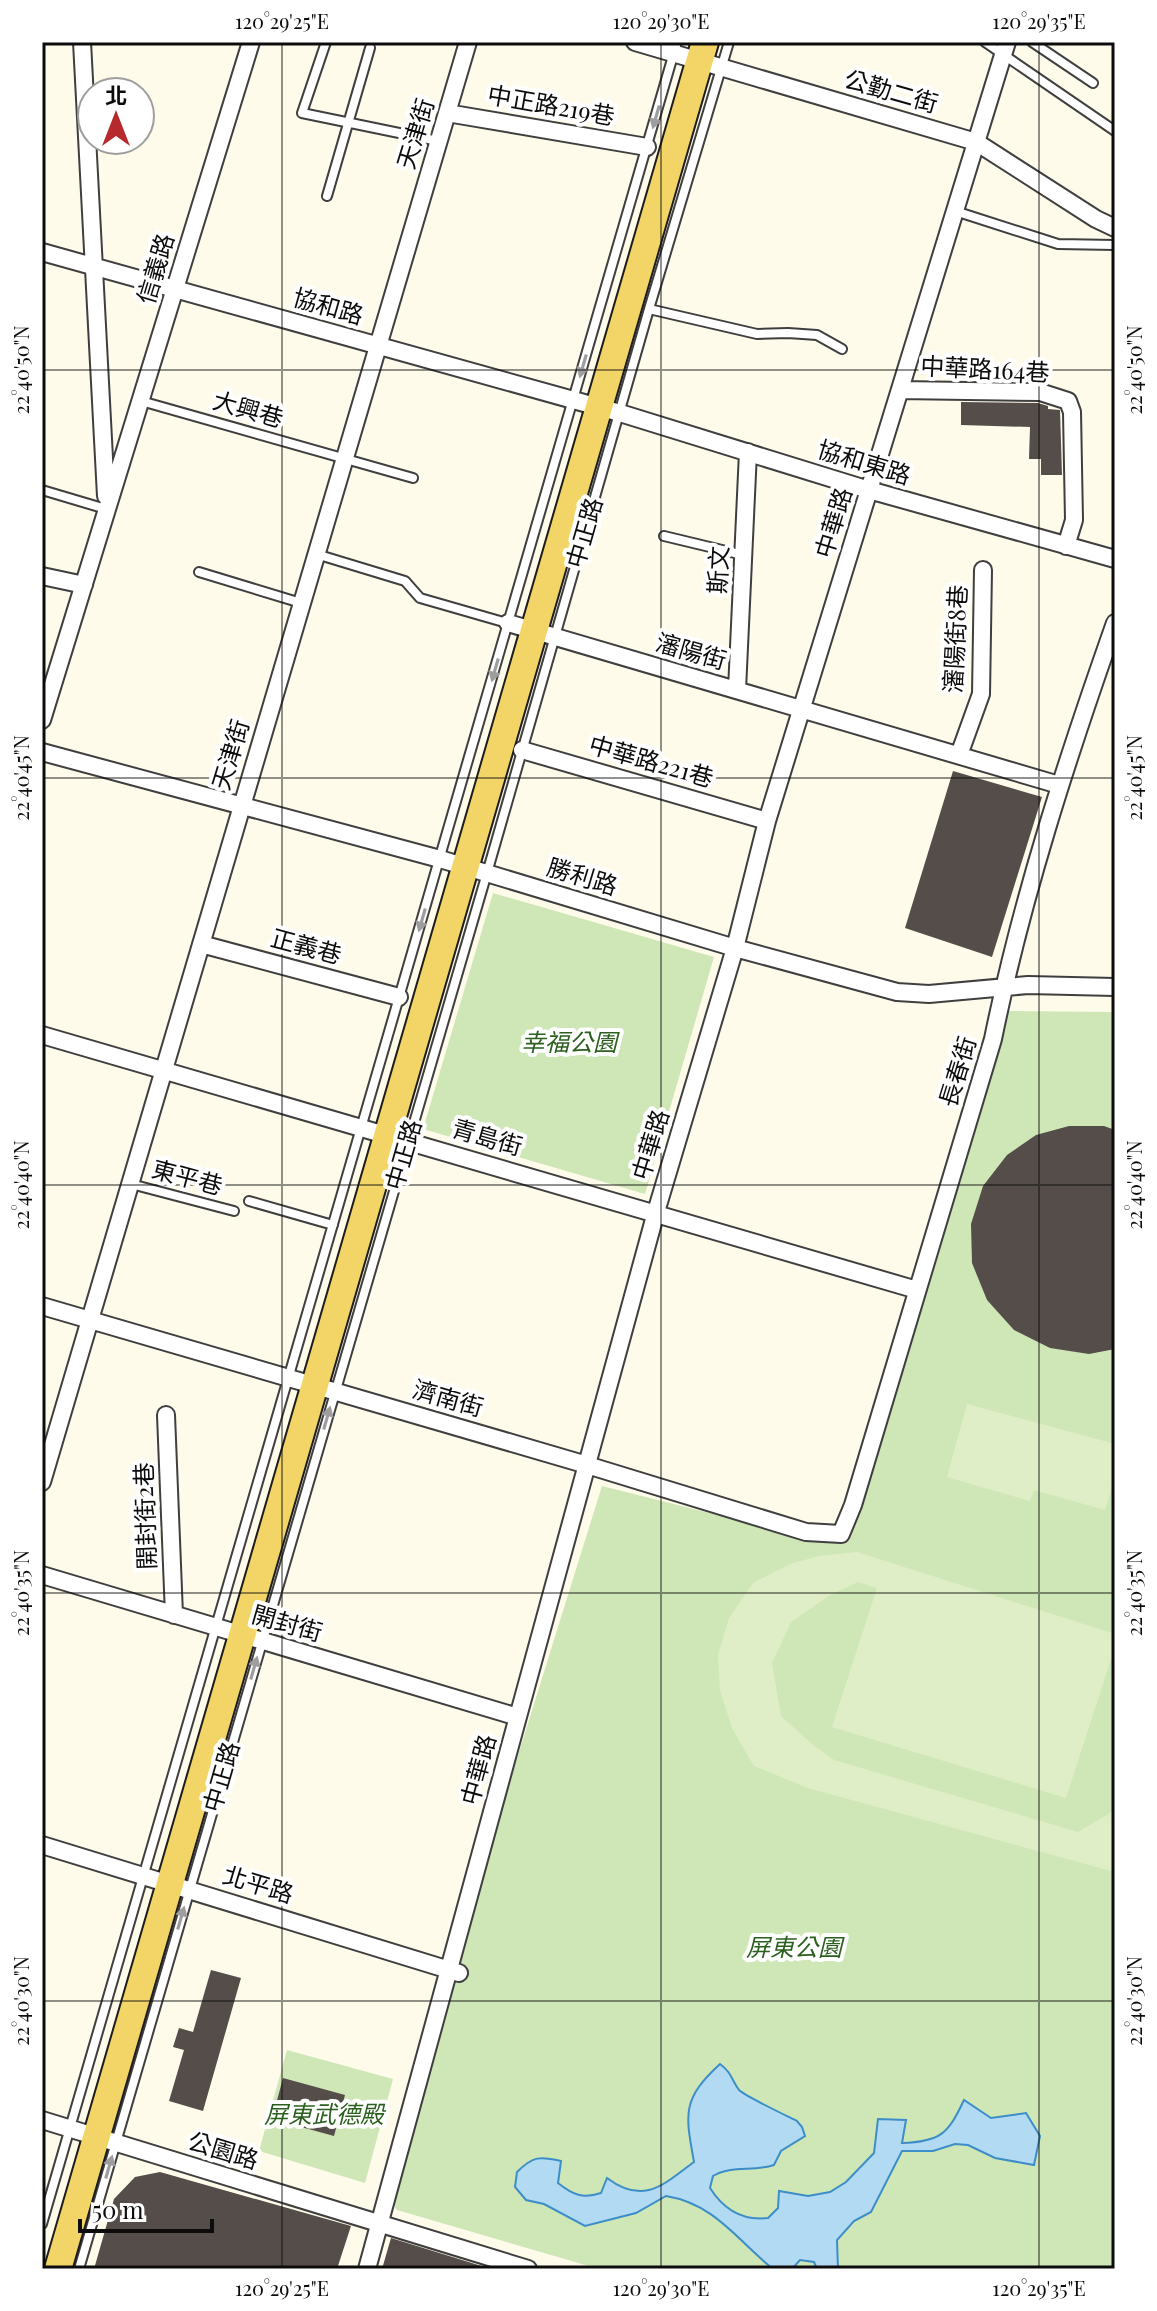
<svg xmlns="http://www.w3.org/2000/svg" width="1157" height="2311" font-family="'Playfair Display','Noto Sans TC',serif">
<style>
.green{fill:#cfe7b7}
.pitch{fill:#e0eec8}
.water{fill:#b2daf3;stroke:#3c8dc8;stroke-width:2}
.building{fill:#544d49}
.lines{fill:none;stroke-linecap:round;stroke-linejoin:round}
.service-casing{stroke:#3f3f3f;stroke-width:12}
.minor-casing{stroke:#3f3f3f;stroke-width:20}
.primary-casing{stroke:#1d1d1d;stroke-width:30}
.service{stroke:#fff;stroke-width:8}
.minor{stroke:#fff;stroke-width:16}
.primary{stroke:#f3d466;stroke-width:26}
.oneway{fill:#9e9e9e}
.ticks{fill:none;stroke:#0c0c0c;stroke-width:2;stroke-opacity:0.45}
.labels{text-anchor:middle;stroke-width:8;stroke-linejoin:round;paint-order:stroke}
.street-label{font-size:24px;fill:#0c0c0c;stroke:#fff}
.park-label{font-size:24px;font-style:italic;fill:#2b601f;stroke:#fff}
.neatline{fill:none;stroke:#0c0c0c;stroke-width:3}
.ticks-label{font-size:20px;text-anchor:middle;fill:#0c0c0c}
</style>
<rect width="100%" height="100%" fill="#fefbeb"/>
<path class="green" d="M493,893L714,957L645,1194L423,1129Z
M1006,1011L1115,1012V2253L1111,2269H599L397,2210L388,2198L514,1768L602,1486L813,1539H845L853,1529Z
M287,2050L393,2079L365,2183L259,2151Z"/>
<path class="pitch" d="M967,1404L1115,1444V1477L1105,1510L1034,1490L1030,1501L947,1477Z
M857,1552L1115,1634V1660L1111,1659L1066,1798L832,1727L877,1588L858,1582L830,1595L791,1622L772,1663L781,1716L813,1745L834,1760L1078,1832L1115,1810V1872L808,1788L754,1766L732,1728L720,1690L718,1655L729,1618L753,1583L790,1564L819,1556Z"/>
<path class="water" d="M720,2064C732,2073 731,2079 739,2090C745,2096 787,2116 797,2121L802,2127L805,2136L781,2151L774,2165C754,2172 731,2165 713,2176L710,2188C724,2210 743,2221 768,2218L778,2208L779,2191L808,2196L830,2192L846,2182L874,2153L878,2119L906,2120L902,2143C940,2142 948,2134 964,2100L991,2118L1026,2113L1040,2136L1034,2165L995,2158L968,2145L955,2144L933,2151H902L871,2212L854,2221L837,2240L838,2269H817L814,2262L800,2260L792,2269H773C737,2240 715,2204 666,2196L636,2213L585,2226L544,2204L526,2200L515,2187L517,2172C533,2156 540,2156 561,2161L558,2183C573,2195 583,2199 601,2193L607,2178C644,2206 664,2184 694,2162C685,2113 682,2099 720,2064Z"/>
<path class="building" d="M961,402L1038,403L1048,406V409L1060,410L1062,475H1041V459H1029L1030,427L961,425Z
M953,771L1042,797L992,957L905,928Z
M1069,1126H1104L1115,1130V1349L1089,1354L1050,1348L1014,1330L987,1300L972,1263L971,1224L983,1186L1007,1155L1036,1135Z
M211,1970L241,1978L203,2111L169,2101L184,2050L173,2047L179,2028L193,2032Z
M283,2078L345,2095L334,2136L272,2119Z
M160,2172L351,2226L337,2269H94L114,2199L135,2177Z
M391,2238L488,2268V2269H382Z"/>
<g class="lines">
<defs>
<path id="service" d="M326,42L302,113L438,141
M985,42L1115,131
M1032,42L1093,83
M327,196L370,48
M955,211L1058,244L1115,245
M649,309L757,334L788,333L817,335L842,349
M141,401L413,478
M42,490L106,509
M664,536L743,555
M316,554L405,581L420,598L507,623
M199,572L301,603
M131,1184L234,1211
M249,1201L333,1225
M42,2224L677,42
M79,2269L487,873L649,309L729,42"/>
<path id="minor" d="M82,42L106,496
M635,42L976,142L1096,219L1115,228
M447,113L647,147
M42,252L620,413L869,490L1115,559
M900,390L1040,392L1068,401L1072,412L1074,520L1066,546
M42,576L84,585
M508,623L1059,785
M737,690L748,452
M42,720L251,42
M522,750L767,821
M42,752L440,859L735,948L897,992L929,994L1028,985L1115,987
M959,755L981,694L983,570
M201,944L399,997
M42,1035L917,1290
M42,1306L587,1465L806,1532L841,1534L853,1505L993,1039C1022,897 1067,759 1115,623
M166,1415L174,1615
M42,1482L468,42
M42,1575L518,1717
M42,1845L459,1973
M42,2120L528,2269
M367,2269L656,1212L735,948L767,821L1007,42"/>
<path id="primary" d="M58,2269L705,42"/>
</defs>
<use href="#service" class="service-casing"/>
<use href="#minor" class="minor-casing"/>
<use href="#primary" class="primary-casing"/>
<use href="#service" class="service"/>
<use href="#minor" class="minor"/>
<use href="#primary" class="primary"/>
</g>
<defs><path id="oneway-solid" d="M-6-.8H1V-3.2L6.5 0L1 3.2V.8H-6Z" transform="scale(2)"/></defs>
<g class="oneway">
<use href="#oneway-solid" transform="translate(656 117) rotate(106)"/>
<use href="#oneway-solid" transform="translate(583 366) rotate(106)"/>
<use href="#oneway-solid" transform="translate(495 670) rotate(106)"/>
<use href="#oneway-solid" transform="translate(422 920) rotate(106)"/>
<use href="#oneway-solid" transform="translate(327 1418) rotate(-74)"/>
<use href="#oneway-solid" transform="translate(254 1668) rotate(-74)"/>
<use href="#oneway-solid" transform="translate(181 1918) rotate(-74)"/>
<use href="#oneway-solid" transform="translate(109 2167) rotate(-74)"/>
</g>
<path class="ticks" d="M282,42V2269M661,42V2269M1039,42V2269M42,370H1115M42,778H1115M42,1185H1115M42,1593H1115M42,2001H1115"/>
<g class="labels">
<g class="street-label">
<text transform="translate(891 92) rotate(16)" y="8">公勤二街</text>
<text transform="translate(551 106) rotate(10)" y="8">中正路219巷</text>
<text transform="translate(416 134) rotate(-73)" y="8">天津街</text>
<text transform="translate(156 269) rotate(-73)" y="8">信義路</text>
<text transform="translate(328 307) rotate(16)" y="8">協和路</text>
<text transform="translate(985 370) rotate(3)" y="8">中華路164巷</text>
<text transform="translate(248 410) rotate(16)" y="8">大興巷</text>
<text transform="translate(864 463) rotate(17)" y="8">協和東路</text>
<text transform="translate(834 523) rotate(-73)" y="8">中華路</text>
<text transform="translate(585 533) rotate(-74)" y="8">中正路</text>
<text transform="translate(719 570) rotate(-87)" y="8">斯文</text>
<text transform="translate(956 639) rotate(-87)" y="8">瀋陽街8巷</text>
<text transform="translate(691 652) rotate(16)" y="8">瀋陽街</text>
<text transform="translate(231 755) rotate(-73)" y="8">天津街</text>
<text transform="translate(651 762) rotate(16)" y="8">中華路221巷</text>
<text transform="translate(582 877) rotate(17)" y="8">勝利路</text>
<text transform="translate(306 947) rotate(15)" y="8">正義巷</text>
<text transform="translate(958 1072) rotate(-73)" y="8">長春街</text>
<text transform="translate(487 1138) rotate(16)" y="8">青島街</text>
<text transform="translate(651 1145) rotate(-73)" y="8">中華路</text>
<text transform="translate(404 1155) rotate(-74)" y="8">中正路</text>
<text transform="translate(187 1178) rotate(15)" y="8">東平巷</text>
<text transform="translate(448 1399) rotate(16)" y="8">濟南街</text>
<text transform="translate(146 1516) rotate(-92)" y="8">開封街2巷</text>
<text transform="translate(287 1624) rotate(16)" y="8">開封街</text>
<text transform="translate(479 1770) rotate(-75)" y="8">中華路</text>
<text transform="translate(222 1777) rotate(-74)" y="8">中正路</text>
<text transform="translate(258 1885) rotate(17)" y="8">北平路</text>
<text transform="translate(223 2151) rotate(17)" y="8">公園路</text>
</g>
<g class="park-label">
<text x="569" y="1051">幸福公園</text>
<text x="794" y="1956">屏東公園</text>
<text x="324" y="2123">屏東武德殿</text>
</g>
</g>
<rect width="1157" height="2311" fill="none" stroke="#ffffff" stroke-width="88"/>
<g transform="translate(116 116)"><circle r="38" fill="#ffffff" stroke="#9e9e9e" stroke-width="2"/>
<path d="M0-6L14 30L0 20L-14 30Z" fill="#b62a2d"/>
<text y="-12" font-size="22" font-weight="bold" text-anchor="middle" fill="#0c0c0c">北</text>
</g>
<path d="M80 2219v12h132v-12" fill="none" stroke="#0c0c0c" stroke-width="4"/>
<text x="92" y="2219" font-size="24" fill="#0c0c0c" stroke="#ffffff" stroke-width="6" paint-order="stroke">50 m</text>
<rect x="44" y="44" width="1069" height="2223" class="neatline"/>
<g class="ticks-label">
<text x="282" y="29">120°29'25"E</text>
<text x="661" y="29">120°29'30"E</text>
<text x="1039" y="29">120°29'35"E</text>
<text transform="translate(22 370) rotate(-90)" y="7">22°40'50"N</text>
<text transform="translate(1135 370) rotate(-90)" y="7">22°40'50"N</text>
<text transform="translate(22 778) rotate(-90)" y="7">22°40'45"N</text>
<text transform="translate(1135 778) rotate(-90)" y="7">22°40'45"N</text>
<text transform="translate(22 1185) rotate(-90)" y="7">22°40'40"N</text>
<text transform="translate(1135 1185) rotate(-90)" y="7">22°40'40"N</text>
<text transform="translate(22 1593) rotate(-90)" y="7">22°40'35"N</text>
<text transform="translate(1135 1593) rotate(-90)" y="7">22°40'35"N</text>
<text transform="translate(22 2001) rotate(-90)" y="7">22°40'30"N</text>
<text transform="translate(1135 2001) rotate(-90)" y="7">22°40'30"N</text>
<text x="282" y="2296">120°29'25"E</text>
<text x="661" y="2296">120°29'30"E</text>
<text x="1039" y="2296">120°29'35"E</text>
</g>
</svg>
